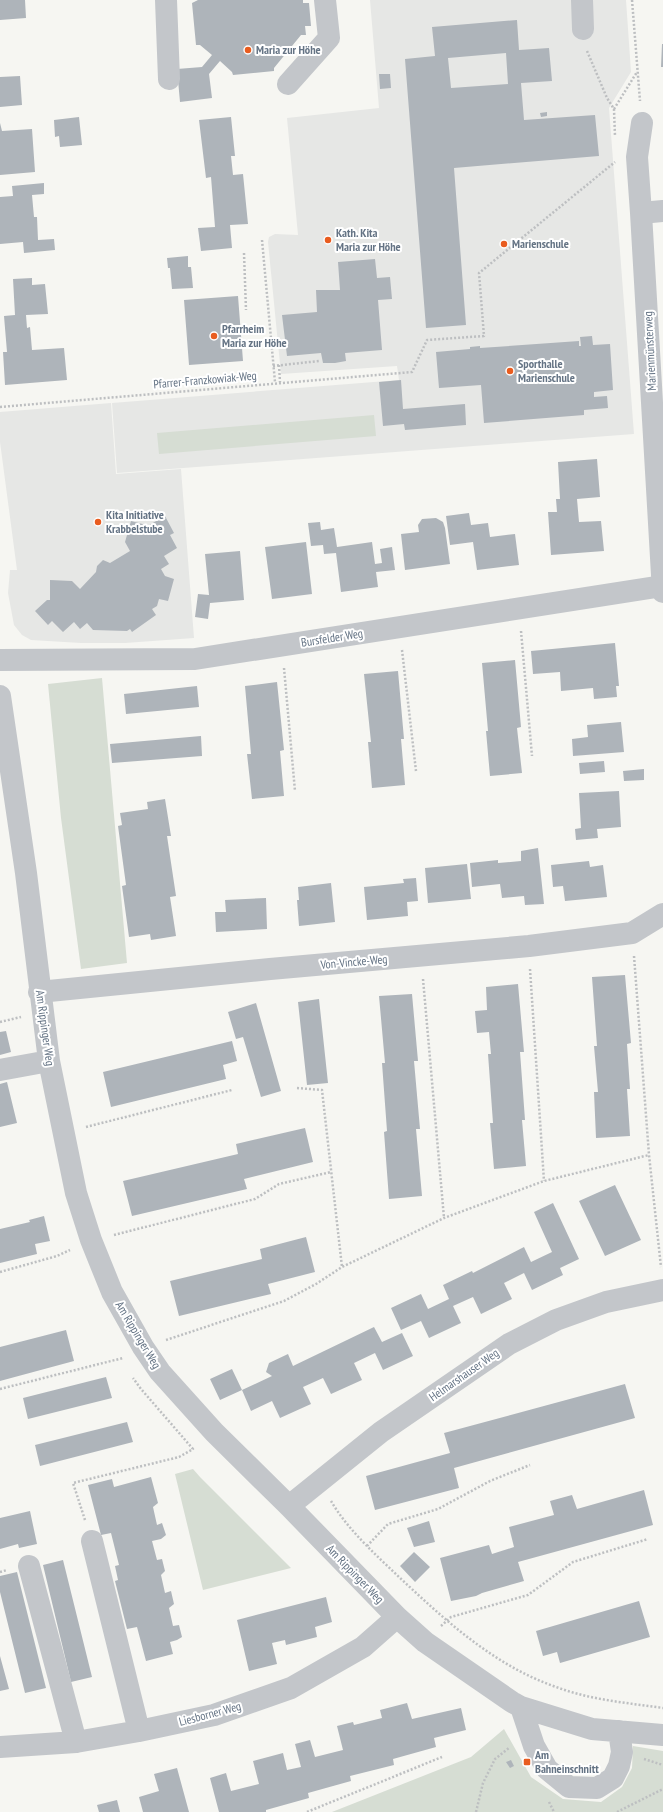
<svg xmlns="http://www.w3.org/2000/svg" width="663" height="1812" font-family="'PT Sans Narrow',sans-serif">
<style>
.built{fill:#e6e7e5}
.green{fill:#d6ddd3}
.building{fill:#aeb4ba;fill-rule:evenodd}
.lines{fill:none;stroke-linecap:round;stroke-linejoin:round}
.path{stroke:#bdbfc1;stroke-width:2.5;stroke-dasharray:2 2;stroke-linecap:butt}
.minor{stroke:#c3c6ca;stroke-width:22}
.poi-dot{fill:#e95c1f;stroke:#fff;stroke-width:1.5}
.labels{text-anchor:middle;stroke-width:4;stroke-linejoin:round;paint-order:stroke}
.poi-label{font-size:12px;font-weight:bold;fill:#647384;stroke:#fff;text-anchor:start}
.street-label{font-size:12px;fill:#647384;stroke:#fff}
</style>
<rect width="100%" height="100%" fill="#f6f6f2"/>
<path class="built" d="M370,0H626L631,72L609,108L634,434L117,473L112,403L399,380L397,366L281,374L268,242L269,237L275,234L298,235L287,118L379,108Z
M111,403L116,474L181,469L194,638L125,643H81L31,640L22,635L14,625L8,593L10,570H17L0,442V412Z"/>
<path class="green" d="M374,415L376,436L159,454L157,433Z
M102,678L127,963L81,969L61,818L48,684Z
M193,1469L200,1477L291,1568L203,1590L175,1474Z
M504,1729L531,1777L563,1799L601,1802L622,1787L632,1768L633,1746L663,1751V1812H332L471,1757Z"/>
<path class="building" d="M0,0H25L26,18L0,20Z
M198,0H303V3H309L311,26H305L306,35H301L274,68V71L233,75L232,72L220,61L209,74L212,98L180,102L177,69L202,67L212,55L200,45H196L192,3Z
M517,20L519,50L549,48L552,81L521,83L524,120L595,115L599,156L454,168L466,325L426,328L405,59L435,56L432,27ZM506,53L508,84L451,88L448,58Z
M662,44H663V67H661Z
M379,74H390L391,88L380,89Z
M20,76L22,105L0,107V77Z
M547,112V116L541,117L540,113Z
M79,117L82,145L60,147L59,136L55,137L54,120Z
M231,117L235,156H231L233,175L243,174L248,224L230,225L232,248L201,251L198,228L215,227L211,177L206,178L199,120Z
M0,123L2,131L32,129L35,172L0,175Z
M44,183V194L32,195L34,217H37L38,240L54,239L55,250L24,253L23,242L0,244V197L13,196L12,186Z
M188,256V267H191L193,288L172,289L170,268H168L167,258Z
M375,259L377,278L390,277L392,299L378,300L382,350L345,353L346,361L335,363H323L321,353L287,356L282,315L317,312L316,290H340L338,262Z
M32,278V285L45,284L48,314L26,315L27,328L30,327L32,350L64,348L67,380L5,385L3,352H7L4,316L15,315L13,279Z
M238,296L243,361L189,365L184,300Z
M592,336L593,345L610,344L613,390L594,392V397L607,396L608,408L584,410V415L484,423L481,385L439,388L436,352L470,349V347L480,346V348L579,341V346H581L580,337Z
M401,380L403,409L465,404L466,425L405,430L404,424L383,426L379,382Z
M597,459L600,497L577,499L579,522L601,521L604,551L551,555L548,512H557L556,499H560L558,462Z
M469,513L471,525L488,523L490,537L515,534L519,565L477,570L473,542L450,545L446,516Z
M165,516L174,533L170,535L177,548L164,556L169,564L161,569L165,576L174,579L168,601L159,599L157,606L152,609L156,615L132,632L130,629L127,631L93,630L87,623L80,629L74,622L63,632L52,621L48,625L35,611L47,600H50V580L72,581L80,589L96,572L97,566L103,560L110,563L130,551L125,542L131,521L150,526L151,524Z
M436,518L443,522L445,528L450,564L405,570L401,534L419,532L418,525L422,519Z
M320,522L321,530L334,528L337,547L372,542L375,564L382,563L380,549L392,547L395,570L376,572L378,587L341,592L336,553L324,554L323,545L311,546L308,523Z
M306,542L312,594L272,599L265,547Z
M240,551L244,600L210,603L208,619L195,617L198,594L209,595L205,554Z
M615,643L619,686H616L617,697L594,699L593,688L561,691L560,672L533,674L531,651Z
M515,660L521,727L517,728L522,773L490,776L486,731H488L482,663Z
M398,671L404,739H401L405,785L372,788L368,742H371L364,674Z
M277,682L284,750L280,751L284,796L252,799L247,754H251L245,686Z
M197,686L199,707L126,714L124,694Z
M621,722L624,752L573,756L572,739L588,737L587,725Z
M201,736L202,756L112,763L110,744Z
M604,761L605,772L580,774L579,763Z
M644,769V780L624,781L623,771Z
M619,791L621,827L597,829L598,838L576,840L575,829L581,828L579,793Z
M165,799L171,836H167L176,896L170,897L176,936L151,940L150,934L129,937L122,886L126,885L118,826L122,825L120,813L148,809L147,802Z
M538,848L544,904L525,905L524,896L502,898L500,884L472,887L470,863L498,860V863L521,861V851Z
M589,861L590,867L603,865L607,897L565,901L563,886L553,887L551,865Z
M467,864L471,899L428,903L425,868Z
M416,878L418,901L407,902L408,916L367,920L364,887L404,883L403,879Z
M331,883L335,922L299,926L297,900H299L298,887Z
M266,898L267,929L216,932L215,912H226L225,900Z
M625,975L631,1043L627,1044L630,1089H627L630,1136L596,1138L594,1092H598L594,1046H597L592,977Z
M518,984L524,1052H520L525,1120H522L526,1166L494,1169L490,1123H493L488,1054H491L489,1032L477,1033L475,1011L487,1010L486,987Z
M412,994L418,1061H414L420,1129H416L422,1196L389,1199L384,1132L387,1131L382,1063H385L379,996Z
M319,999L328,1083L307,1085L298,1002Z
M256,1003L281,1091L261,1097L243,1037L236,1039L228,1012Z
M6,1031L11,1052L0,1055V1032Z
M232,1041L237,1061L223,1065L226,1079L111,1107L103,1072Z
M7,1082L17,1123L0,1127V1084Z
M305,1128L313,1162L244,1179L247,1189L132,1216L123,1181L238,1154L236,1144Z
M615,1185L641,1240L605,1256L579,1201Z
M553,1203L579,1259L560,1268L563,1275L532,1290L524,1273L504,1283L512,1299L481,1314L473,1297L453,1306L461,1323L429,1338L421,1321L401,1330L391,1308L421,1294L428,1309L449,1299L443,1285L472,1271L473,1273L524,1247L531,1262L552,1252L534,1212Z
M44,1216L50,1241L35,1244L37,1254L0,1263V1229L30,1222L29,1220Z
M306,1237L315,1272L268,1284L271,1294L179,1316L170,1281L262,1259L260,1249Z
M374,1327L382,1342L402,1333L413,1356L383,1370L375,1353L354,1363L362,1380L331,1394L323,1378L303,1387L311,1404L280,1418L272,1401L251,1411L242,1390L272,1376L266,1372L269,1363L288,1354L293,1366Z
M66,1330L74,1361L0,1381V1347Z
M232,1369L242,1390L220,1400L210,1379Z
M106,1377L112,1398L28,1419L23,1398Z
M625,1384L635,1418L454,1468L459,1488L375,1510L366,1476L450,1453L444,1433Z
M127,1422L133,1442L40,1466L35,1445Z
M151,1477L158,1503L153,1507L157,1525L162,1523L166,1535L161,1539L152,1541L157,1560L162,1559L165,1571L161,1575L165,1593L171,1591L174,1604L169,1608L173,1626L179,1625L182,1637L177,1640L170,1642L173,1654L146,1661L137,1627L127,1629L115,1581L118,1580L115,1566L119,1565L111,1533L101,1535L88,1485L112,1479L114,1487Z
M644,1490L653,1525L518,1562L524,1581L482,1593L476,1596L451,1601L440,1558L489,1545L492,1554L514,1547L509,1527L554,1515L550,1501L572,1495L577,1509Z
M30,1511L37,1544L19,1548L18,1544L0,1549V1518Z
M429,1521L435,1542L414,1547L407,1528Z
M414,1552L430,1567L415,1582L400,1566Z
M63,1560L92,1677L71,1682L43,1565Z
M17,1572L46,1688L25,1693L0,1592V1576Z
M326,1597L332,1622L315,1627L317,1637L286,1645L285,1640L272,1643L277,1664L249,1671L237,1620Z
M639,1601L650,1637L560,1663L557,1652L543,1656L536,1631Z
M0,1656L9,1689L0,1691Z
M407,1703L412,1719L461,1708L466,1730L434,1738L436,1747L393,1759L394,1765L350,1776L351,1781L308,1793L309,1798L266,1810V1812H219L210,1778L226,1773L231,1791L259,1784L253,1761L283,1753L287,1770L301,1767L295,1744L310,1740L315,1757L343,1750L337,1726L353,1722L354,1725L382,1718L380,1710Z
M511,1760L514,1766L510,1768L506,1762Z
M177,1768L189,1812H143L139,1797L159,1791L154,1774Z
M117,1800L120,1812H99L97,1805Z"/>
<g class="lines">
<path class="path" d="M632,0L640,101
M587,51L607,98L614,109L615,136
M614,109L637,72
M262,240L275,382
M244,253L246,310
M279,365L280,382
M273,366L319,361
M0,407L412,372L427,340L484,336L479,273L615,162
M521,631L532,756
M402,650L416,771
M284,668L295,791
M634,956L649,1155L661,1267
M530,969L544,1181
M423,979L444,1218
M0,1022L21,1017
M297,1088L322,1090L342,1267
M86,1127L232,1090
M114,1235L255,1199L279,1184L331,1172
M0,1272L57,1256L70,1250
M166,1340L284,1301L316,1284L342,1267L444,1218L544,1181L649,1155
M0,1389L123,1358
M331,1501C348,1530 375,1554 399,1577C447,1622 496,1667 559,1688C592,1700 628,1703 663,1708
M85,1520L73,1483L179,1457L193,1449L141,1389L133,1378
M367,1546L388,1524L438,1509L490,1481L530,1465
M0,1572L7,1570
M441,1626L451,1617L528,1595L573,1562L648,1539
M644,1759L663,1765
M549,1802L554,1812
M307,1812L442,1757
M476,1812L483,1783L495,1759L510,1747
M617,1812L663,1789"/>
<path class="minor" d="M166,0L169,79
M582,0L583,29
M288,84L329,38L325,0
M642,123L637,157L641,213L663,592
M641,213L663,211
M0,660L195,659L662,586
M0,696L26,873L49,1061L76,1193L91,1240L112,1292L143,1347L160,1372L214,1432L289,1506L397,1617L425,1642L512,1702L521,1707L592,1729L663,1735
M39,992L270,969L529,946L632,933L663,914
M0,1070L49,1061
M289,1506L381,1432L509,1344L556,1320L606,1302L663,1290
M92,1541L139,1731
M29,1566L76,1742
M521,1707L534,1746L547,1769L569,1787L597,1788L613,1778L619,1766L622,1752L619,1731
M0,1747L76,1742L139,1731L214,1715L291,1688L363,1647L397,1617"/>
</g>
<g class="poi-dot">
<circle cx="248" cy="50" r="4"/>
<circle cx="328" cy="240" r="4"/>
<circle cx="504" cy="244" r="4"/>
<circle cx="214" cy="336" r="4"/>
<circle cx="510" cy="371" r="4"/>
<circle cx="98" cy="522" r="4"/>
<rect x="523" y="1758" width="8" height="8" rx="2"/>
</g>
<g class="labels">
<g class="poi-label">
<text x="256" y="54">Maria zur Höhe</text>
<text x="336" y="237">Kath. Kita<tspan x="336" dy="14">Maria zur Höhe</tspan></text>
<text x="512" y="248">Marienschule</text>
<text x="222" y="333">Pfarrheim<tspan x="222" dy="14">Maria zur Höhe</tspan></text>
<text x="518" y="368">Sporthalle<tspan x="518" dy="14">Marienschule</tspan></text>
<text x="106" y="519">Kita Initiative<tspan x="106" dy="14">Krabbelstube</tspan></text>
<text x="535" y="1759">Am<tspan x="535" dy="14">Bahneinschnitt</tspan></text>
</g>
<g class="street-label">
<text transform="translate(650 351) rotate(-93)" y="4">Marienmünsterweg</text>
<text transform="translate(205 380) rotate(-5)" y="4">Pfarrer-Franzkowiak-Weg</text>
<text transform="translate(332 638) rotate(-9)" y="4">Bursfelder Weg</text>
<text transform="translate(354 962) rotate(-5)" y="4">Von-Vincke-Weg</text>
<text transform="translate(45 1028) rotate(82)" y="4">Am Rippinger Weg</text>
<text transform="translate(138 1335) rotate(59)" y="4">Am Rippinger Weg</text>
<text transform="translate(464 1375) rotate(-35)" y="4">Helmarshauser Weg</text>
<text transform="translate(355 1574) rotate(46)" y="4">Am Rippinger Weg</text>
<text transform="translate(210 1714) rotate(-15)" y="4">Liesborner Weg</text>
</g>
</g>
</svg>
